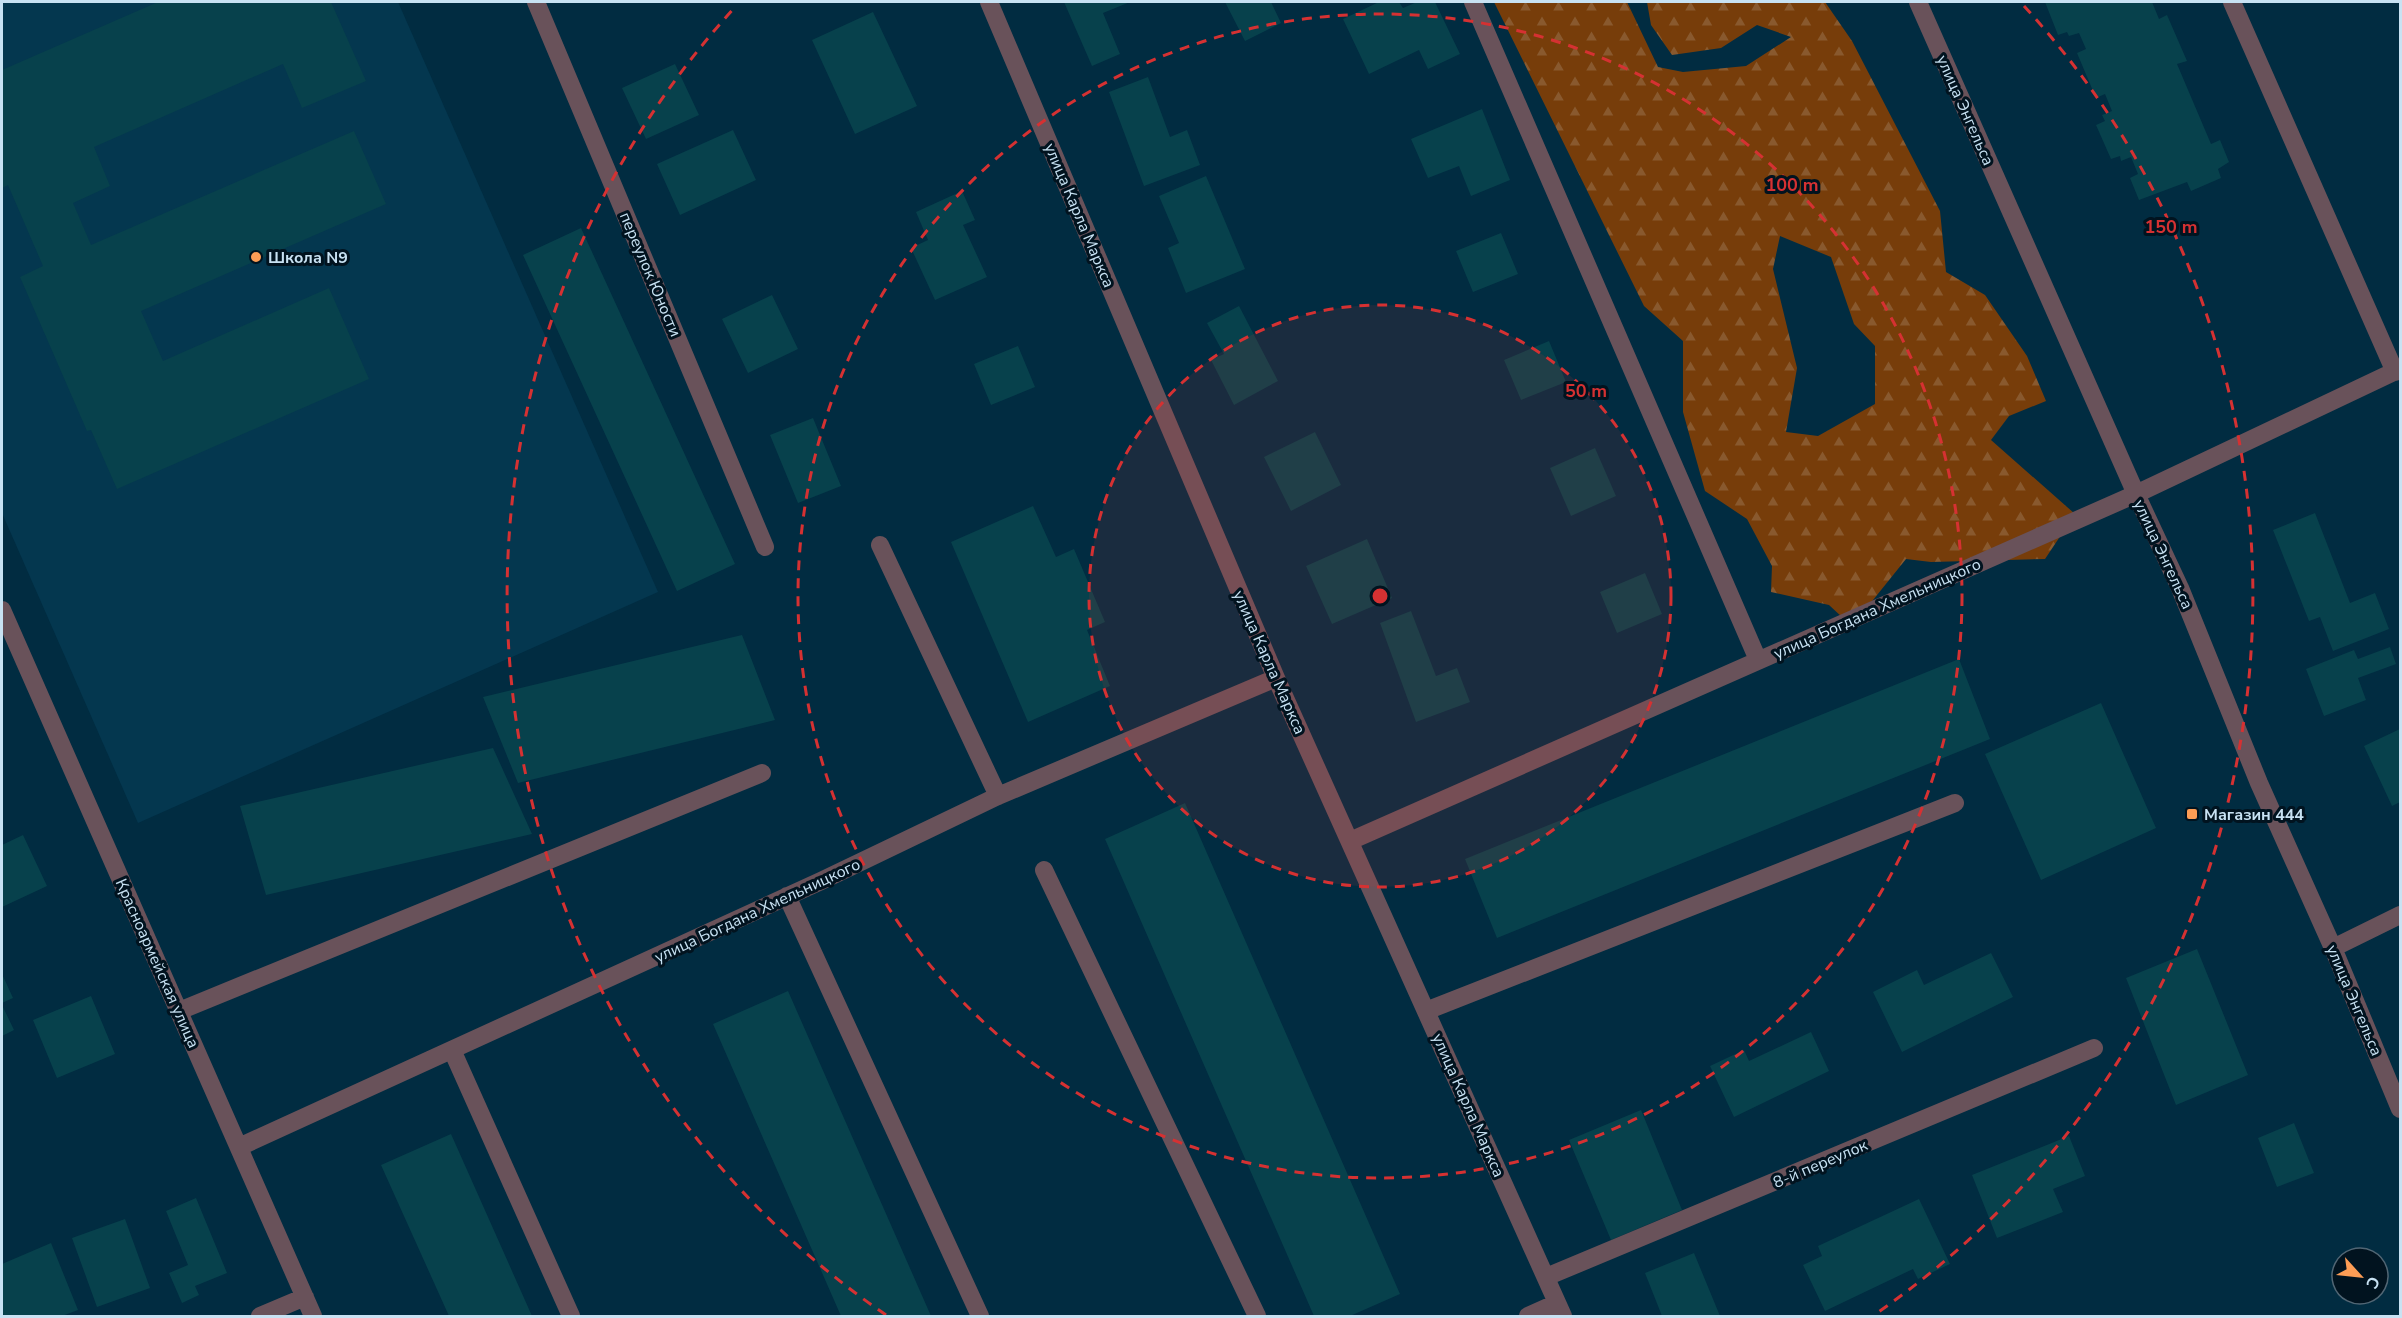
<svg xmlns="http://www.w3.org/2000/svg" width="2402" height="1318" font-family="'Nunito Sans',sans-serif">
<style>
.built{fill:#04374f}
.forest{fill:url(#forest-firs);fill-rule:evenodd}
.building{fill:#07414c}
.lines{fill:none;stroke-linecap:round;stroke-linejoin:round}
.minor{stroke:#69525a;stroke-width:18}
.ring{fill:none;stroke:#d53132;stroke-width:3;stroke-dasharray:10 8}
.poi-dot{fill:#fd9d55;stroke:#01131f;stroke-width:2}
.labels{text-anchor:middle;stroke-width:6;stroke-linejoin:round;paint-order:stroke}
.street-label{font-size:16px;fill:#c8e2f3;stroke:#01131f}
.poi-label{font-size:16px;font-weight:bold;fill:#c8e2f3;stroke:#01131f;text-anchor:start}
.centre{fill:#d53132;stroke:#01131f;stroke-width:3}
.ring-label{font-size:18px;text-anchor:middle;font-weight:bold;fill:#d53132;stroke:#01131f;stroke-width:6;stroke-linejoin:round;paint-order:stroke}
</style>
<defs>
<pattern id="forest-firs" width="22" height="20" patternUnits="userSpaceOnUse" patternTransform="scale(1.5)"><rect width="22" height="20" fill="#773d0a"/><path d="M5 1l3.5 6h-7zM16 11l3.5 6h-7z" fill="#89592e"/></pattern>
</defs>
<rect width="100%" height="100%" fill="#012c41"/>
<path class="built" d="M2,2H398L658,592L138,823L2,513Z"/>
<path class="forest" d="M1494,2H1627L1658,67L1683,72L1746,66L1791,37L1757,25L1721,48L1672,55L1651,25L1647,2H1825L1852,41L1940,211L1946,272L1985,295L2027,356L2046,401L2009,416L1991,440L2075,514L2045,559L1931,562L1906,559L1865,610L1842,617L1829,605L1771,592L1772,566L1747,519L1705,491L1683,412V341L1644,306ZM1780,236L1831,257L1854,324L1875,346V404L1818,436L1786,432L1797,368L1773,269Z"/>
<path class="building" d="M158,2H331L366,81L302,108L283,64L94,147L110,186L73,203L91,245L354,131L386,204L141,311L163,361L329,288L369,379L117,489L91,430L87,431L20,277L43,266L8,185L2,188V70Z
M1064,2H1130L1103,13L1120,54L1092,66Z
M1225,2H1271L1281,23L1245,41Z
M1379,2H1399L1403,8L1417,2H1435L1460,54L1428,69L1419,50L1369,74L1343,19Z
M2045,2H2152L2159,19L2167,15L2187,61L2177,64L2211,144L2220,140L2229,162L2218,169L2221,178L2191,191L2187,182L2139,200L2130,178L2138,174L2131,157L2121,161L2120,156L2111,159L2096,125L2105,121L2102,115L2112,111L2105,94L2096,98L2077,53L2086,49L2079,33L2069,36L2067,32L2058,35Z
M873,12L917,106L855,134L812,40Z
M675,64L699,115L646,139L622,88Z
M1148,77L1170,137L1187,130L1200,165L1144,186L1109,92Z
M1482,109L1510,180L1471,196L1459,166L1428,178L1411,139Z
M733,130L756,180L680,215L657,164Z
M1206,176L1245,269L1186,293L1168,248L1179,243L1159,196Z
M962,191L975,220L963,225L987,277L935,300L911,248L928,240L916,212Z
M581,228L735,564L677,591L523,255Z
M1501,233L1518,274L1473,292L1456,251Z
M772,295L798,349L748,373L722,319Z
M1239,306L1278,381L1234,405L1211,360L1224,354L1207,323Z
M1549,341L1566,382L1521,400L1504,360Z
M1018,346L1035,387L991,405L974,364Z
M813,418L841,486L798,503L770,435Z
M1315,432L1341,485L1291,511L1264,457Z
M1595,448L1616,496L1571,516L1550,468Z
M1033,506L1056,557L1074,549L1105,622L1087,630L1110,686L1028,722L951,542Z
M2315,513L2350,603L2375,593L2389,629L2333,651L2320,617L2309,621L2273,530Z
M1367,539L1392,598L1332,624L1306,566Z
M1645,573L1662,614L1617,633L1600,592Z
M1411,611L1436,676L1457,668L1470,702L1416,722L1380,623Z
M742,635L775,720L518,783L483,697Z
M2390,647L2396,664L2358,678L2366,700L2324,716L2306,669L2354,650L2358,659Z
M1959,659L1990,739L1497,938L1465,859Z
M2101,703L2156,828L2041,880L1985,754Z
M2400,729V802L2392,806L2364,746Z
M493,748L532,834L266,895L240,806Z
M1185,803L1400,1294L1350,1316H1314L1105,839Z
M23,835L47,886L2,907V845Z
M2197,949L2248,1075L2176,1105L2126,978Z
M1991,953L2013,997L1902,1052L1873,992L1917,970L1924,985Z
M2,974L13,998L2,1003Z
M788,991L931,1316H841L713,1024Z
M91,996L115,1054L57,1078L33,1020Z
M2,1005L14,1030L2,1036Z
M1811,1032L1829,1071L1734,1117L1710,1066L1744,1050L1749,1061Z
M1641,1110L1682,1210L1611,1240L1569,1140Z
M2294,1123L2314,1173L2277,1187L2258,1138Z
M451,1134L532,1316H449L381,1165Z
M2069,1136L2085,1176L2053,1189L2063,1212L1997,1238L1972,1175Z
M196,1198L227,1273L195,1286L199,1295L182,1303L169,1273L188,1265L166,1211Z
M1919,1199L1950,1264L1918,1279L1913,1269L1825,1311L1803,1265L1822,1256L1818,1246Z
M125,1219L150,1288L97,1307L72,1238Z
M51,1243L78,1310L62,1316H4L2,1310V1264Z
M1694,1253L1720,1316H1662L1645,1273Z"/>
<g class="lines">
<path class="minor" d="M536,2L765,547
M989,2L1276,678L1563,1316
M1473,2L1758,660
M1918,2L2136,494L2180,588L2259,783L2333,948L2400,1109
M2232,2L2395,372
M880,545L998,796
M2,610L313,1316
M1350,841L2136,494L2400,369
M1044,870L1257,1316
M787,896L980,1316
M2333,948L2400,915
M179,1011L762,773
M1426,1011L1955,803
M452,1050L571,1316
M239,1147L821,881L998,796L1276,678
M1546,1277L2094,1048
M260,1316L305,1297
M1528,1316L1557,1303"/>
</g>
<circle cx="1380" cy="596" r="291" fill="#d53132" fill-opacity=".12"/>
<g class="ring">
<circle cx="1380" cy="596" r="291"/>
<circle cx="1380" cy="596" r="582"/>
<path d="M886 1315A873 873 0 0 1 736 6M2024 6A873 873 0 0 1 1874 1315"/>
</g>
<g class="poi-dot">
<circle cx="256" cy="257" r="6"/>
<rect x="2186" y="808" width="12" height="12" rx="3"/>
</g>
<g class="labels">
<g class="street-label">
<text transform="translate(1966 110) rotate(66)" y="6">улица Энгельса</text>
<text transform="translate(1080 215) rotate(67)" y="6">улица Карла Маркса</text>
<text transform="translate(651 274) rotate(67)" y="6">переулок Юности</text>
<text transform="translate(2164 554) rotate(65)" y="6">улица Энгельса</text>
<text transform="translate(1877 608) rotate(-24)" y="6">улица Богдана Хмельницкого</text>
<text transform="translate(1270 662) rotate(66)" y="6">улица Карла Маркса</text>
<text transform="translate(757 910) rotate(-25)" y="6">улица Богдана Хмельницкого</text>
<text transform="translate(158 963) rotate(66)" y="6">Красноармейская улица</text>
<text transform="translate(2355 1000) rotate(67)" y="6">улица Энгельса</text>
<text transform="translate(1469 1105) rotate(66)" y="6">улица Карла Маркса</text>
<text transform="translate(1820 1163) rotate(-23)" y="6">8-й переулок</text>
</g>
<g class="poi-label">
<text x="268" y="263">Школа N9</text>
<text x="2204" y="820">Магазин 444</text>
</g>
</g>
<circle cx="1380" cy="596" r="9" class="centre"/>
<g class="ring-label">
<text x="1792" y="191">100 m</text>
<text x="2171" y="233">150 m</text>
<text x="1586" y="397">50 m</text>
</g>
<rect width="2402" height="1318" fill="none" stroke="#c8e2f3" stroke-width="6"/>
<g transform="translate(2360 1276) rotate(117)"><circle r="28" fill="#01131f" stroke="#516674" stroke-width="1.5"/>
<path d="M0-4.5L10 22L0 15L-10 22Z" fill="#fd9d55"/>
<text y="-9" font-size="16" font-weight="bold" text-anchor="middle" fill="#c8e2f3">С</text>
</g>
</svg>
